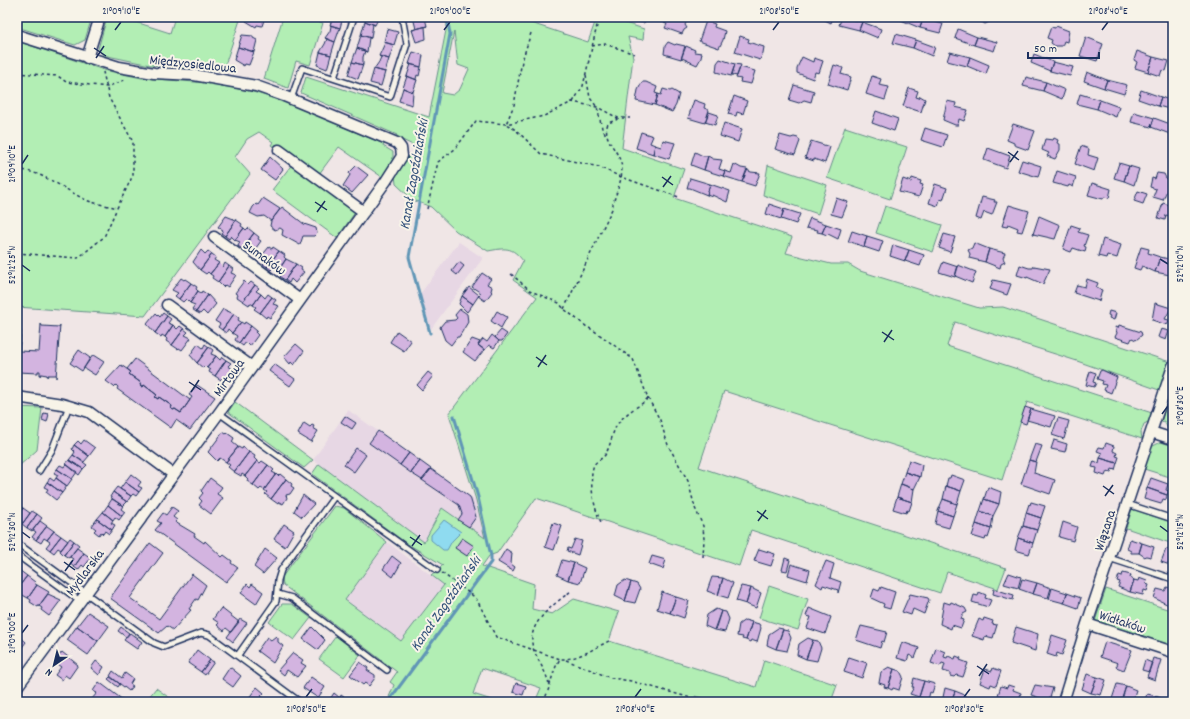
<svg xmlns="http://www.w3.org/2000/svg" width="1190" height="719" font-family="Dekko,sans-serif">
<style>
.built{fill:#e7d7e4}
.green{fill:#b2eeb4;stroke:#668e89;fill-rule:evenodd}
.water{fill:#8fdbf0;stroke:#6196b6}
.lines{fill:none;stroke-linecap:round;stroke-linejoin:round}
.stream{stroke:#6196b6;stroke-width:3}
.building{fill:#d3b4e0;stroke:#1b2f5e}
.lane-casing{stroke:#1b2f5e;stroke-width:8}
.street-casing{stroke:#1b2f5e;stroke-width:13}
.path{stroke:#1b2f5e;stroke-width:1.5;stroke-dasharray:3 3;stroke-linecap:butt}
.lane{stroke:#f7f3e8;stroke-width:5}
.street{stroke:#f7f3e8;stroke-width:10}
.ticks{fill:none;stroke:#1b2f5e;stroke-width:1.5}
.labels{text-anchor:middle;stroke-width:4;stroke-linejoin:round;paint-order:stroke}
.street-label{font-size:14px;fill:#1b2f5e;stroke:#f7f3e8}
.water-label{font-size:15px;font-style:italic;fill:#32517b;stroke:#f7f3e8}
.neatline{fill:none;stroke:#1b2f5e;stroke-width:1.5}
.ticks-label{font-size:10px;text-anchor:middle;fill:#1b2f5e}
</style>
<rect width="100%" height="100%" fill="#f0e6e6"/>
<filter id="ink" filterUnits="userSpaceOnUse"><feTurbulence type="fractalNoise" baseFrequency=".025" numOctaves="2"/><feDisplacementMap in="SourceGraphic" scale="8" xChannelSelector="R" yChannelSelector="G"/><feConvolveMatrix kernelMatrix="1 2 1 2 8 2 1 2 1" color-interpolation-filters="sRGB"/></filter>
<g filter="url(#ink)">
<path class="built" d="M459,242L483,258L431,329L420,294Z
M348,410L476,500L485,538L442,508L424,542L313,460Z
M387,542L444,585L401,641L345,600Z"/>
<path class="green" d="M17,17H92L85,40L75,45L17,27Z
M107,17H120L170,33L175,17H241L223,71L150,65L103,55L98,49Z
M283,17H306L323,23L310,65L296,61L288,88L264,79Z
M445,17H513L588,42L597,17H624L625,23L644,29L643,40L628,37L633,57L622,148L684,169L674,198L792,237L786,253L831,264H848L860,271L979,308L1003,307L1170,362L1159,390L1077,361L955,322L947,346L1152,413L1150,421L1144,424L1141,432L1142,439L1027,402L1002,480L724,391L699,467L1006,568L998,589L947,572L940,593L751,530L739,566L536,498L497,553L489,556L482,566L534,584L532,609L552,614L574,599L619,612L609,641L756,687L764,660L837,685L831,702H714L695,696L697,702L587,701L586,702H535L541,688L482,668L473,694L498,702H403L389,697L394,685L390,682L397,672L283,585L282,577L335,506L344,508L387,542L345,600L401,641L444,585L431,575L443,565L406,543L312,474L319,464L424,542L442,508L485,538L476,500L449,414L537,297L513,280L523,261C512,246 505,248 488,251L456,231L431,207L413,200L396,184L395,176L408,156H415L417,147L396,137L397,135L301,93L306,77L429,117L447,25ZM454,31L458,65L469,69L460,89L453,95L442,93Z
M17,41L104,70L142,78L208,83L250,91L282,101L384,144L383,146L393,152V159L382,177L339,147L319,174L276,149L271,145L273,142L259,132L247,139L235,157L250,174L145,316L17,307Z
M845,127L907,147L890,199L827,178Z
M293,163L356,211L337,238L272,190Z
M768,165L827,185L818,214L763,195Z
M885,206L942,225L933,252L876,233Z
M1173,384V431L1168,429L1164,421L1161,422Z
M235,402L313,460L304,468L228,412Z
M17,407L42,408L37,450L19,466H17Z
M1161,442L1173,446V478L1144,469L1151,447Z
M1132,509L1173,523V544L1126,528Z
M769,586L808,599L798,630L759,618Z
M1106,589L1173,611V650L1094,624Z
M282,604H292L311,618L294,640L269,622Z
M336,636L360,655L344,677L319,659Z
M156,688L175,702H145Z"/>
<path class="water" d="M444,520L461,532L452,541L447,550H443L431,540V535Z"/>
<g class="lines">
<path class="stream" d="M430,333L409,257L450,34L447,17
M388,702L491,562V556L478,497L454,416"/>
</g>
<path class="building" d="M248,17H265L262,26L257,25L256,27L246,21Z
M333,17H343L340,28L330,25Z
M367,17H379L375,25L365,21Z
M413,17L425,18L427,26L412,30L416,29Z
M632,17H650L649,20L645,19L644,23L631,19Z
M666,17H677L687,20L685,25L687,28L684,30L682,34L665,28L667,24L664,23Z
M819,17H833L831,23Z
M842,17L862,22L859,30L839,25Z
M902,17L923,19L920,28L901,20Z
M974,17H997V18L985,24Z
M923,19L943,24L940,33L920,28Z
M365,21L375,25L373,24L371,38L361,35Z
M706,21L715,24L714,27L725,31L723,40L719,48L699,41Z
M862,22L881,29L878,38L859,30Z
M330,25L340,28L335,42L325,38L330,31L331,26Z
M427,26L425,27L426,39L416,42L412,30Z
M1056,26L1069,31L1067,42L1064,41L1062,46H1055L1051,43L1052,40L1047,38L1051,27L1055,28Z
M387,29L398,32L394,45L384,42Z
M958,29L977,37L974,45L955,38Z
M896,34L916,40L913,48L893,43Z
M242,35L253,36V38L257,40L254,52L238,47Z
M361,35L371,38H369L367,52L357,48Z
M740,36L749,39L748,42L764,47L763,53L760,60L735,52Z
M977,37L997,42L994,51L974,45Z
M1086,37L1103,44L1097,61L1080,56Z
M325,38L335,42L331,55L320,52L325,44L327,39Z
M916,40L935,47L932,56L913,48Z
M384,42L394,45L389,59L379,56L385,43Z
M668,42L675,45L676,44L685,46L681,59L664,54L665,46Z
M686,46L695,50L694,52L702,53L701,58L697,65L682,58L681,59Z
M238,47L254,52L249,65L245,64L244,66L234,60Z
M357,48L367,52L365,51L363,57V65L352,62Z
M1137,51L1153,57L1148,72L1135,68L1137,62L1134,60Z
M320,52L331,55L327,69L317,65Z
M413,52L423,55L421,67L409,64Z
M950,52L970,57L967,66L947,61Z
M1034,54L1053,62L1050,71L1031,63Z
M379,56L389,59L385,72L374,69L379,62L381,57Z
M802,57L813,62L814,58L823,61L819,73L815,72L813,79L797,73V68Z
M970,57L989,65L986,74L967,66Z
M1153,57L1169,61L1166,71L1162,70L1160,76L1148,72Z
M720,59L735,64L731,76L716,72L717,63Z
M352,62L363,65L358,79L348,75Z
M1053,62L1073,67L1070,76L1050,71Z
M409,64L421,67L419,76L417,75L416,79L417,80L407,76L411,64Z
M735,64L741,65L737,76L732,75Z
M834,65L843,68L841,74L851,77L847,90L828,84Z
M740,67L755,71L751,84L740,82L741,79L736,78Z
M374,69L385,72L381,86L370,83Z
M1087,72L1107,80L1104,88L1084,81Z
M407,76L417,80L413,92L403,88Z
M872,76L881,79L879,85L889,87L885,100L866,94Z
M1026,77L1046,82L1043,91L1023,86Z
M1107,80L1127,85L1124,94L1104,88Z
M642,82H646L657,87L655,93L658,94L655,105L636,101L638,90Z
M1046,82L1065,90L1062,99L1043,91Z
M794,85L814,91L811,102L804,100L799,103L789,100Z
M403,88L413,92L412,105L399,101Z
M909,88L918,91L916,97L919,98L920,96L925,99L921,112L903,106Z
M663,89L670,91L672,90L679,94L676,105L672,112L655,105L658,94L661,95Z
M1141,90L1161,97L1158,106L1138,99Z
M1080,94L1100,100L1097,109L1077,104Z
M734,96L747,101L743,114L737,112L736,116L728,114Z
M1161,97L1172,101L1173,100V110L1158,106Z
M694,100L705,104L704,108L709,110L705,123L688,118Z
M1100,100L1119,107L1116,117L1097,109Z
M947,101L956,103L955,107L968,110L964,121L959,119L958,125H955L943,120Z
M876,111L898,119L894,131L872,123Z
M709,112L718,115L715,125L705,122Z
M1134,112L1154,118L1151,127L1131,122Z
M1154,118L1173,125L1170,134L1151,127Z
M724,123L742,129L738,142L720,136Z
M1013,124L1035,131L1028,150L1014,145V143L1007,140Z
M925,128L947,135L943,147L921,140Z
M641,132L653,136L650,143L655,145L653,154L636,148Z
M780,135L791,138L794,137L798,138L800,141L795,155L775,149Z
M1054,138L1058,140L1057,143L1060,144V150L1055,159L1047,156L1049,153L1042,150L1045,139L1053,140Z
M663,140L675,143L669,159L653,154L655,145L661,147Z
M811,141L830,147L825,163L814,159V161L805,158Z
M1081,146L1089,149L1088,155L1098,158L1094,171L1075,164Z
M988,148L1010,156L1006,168L984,160Z
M695,152L703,156H708L704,170L691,165Z
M708,156L713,159L722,160L719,169L725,171L723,176L704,170Z
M270,157L283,169L275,180L261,170Z
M1022,160L1041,166L1038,177L1018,171Z
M1119,163L1129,166L1124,181L1114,178Z
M734,164L741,168L747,169L742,182L723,176L725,171L731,173Z
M356,166L368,175L352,193L343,186L350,175L349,173Z
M1129,166L1139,169L1134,185L1124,181Z
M748,169L747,170L751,172L760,173L755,186L742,182Z
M1057,171L1076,177L1073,187L1069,185L1068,187L1053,183Z
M1157,173L1164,174L1166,178L1171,180L1163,200L1153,197L1156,189L1150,187L1152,178L1155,179Z
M690,178L710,184L707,195L690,188H687Z
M912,178L921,181L920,184L923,185L919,197L899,192L903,179L911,182Z
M1092,183L1111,189L1109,198L1104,197L1103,199L1088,195Z
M710,184L730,191L727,202L712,195V197L707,195Z
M935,184L947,188L943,200L940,199L938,206L929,203Z
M1138,191L1147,194L1143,204L1134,201Z
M982,197L995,200L994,202H997L992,215L984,212L981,220L976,218Z
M263,198L280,209L271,221L264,216L258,217L250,213L253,207L256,204L258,205Z
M836,198L848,202L842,217L831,214Z
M1163,203L1173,206V217L1166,215L1165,220L1158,218Z
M769,204L784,209L781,219L766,214Z
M1009,205L1029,211L1022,232L1017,231L1018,228L1008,224L1007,227L1002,226Z
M282,207L304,224L316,228L317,233L314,236H303L300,245L282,235L283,230L280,228L275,230L270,226L271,221Z
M784,209L800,214L796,224L781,219Z
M226,216L236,220L225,236L221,233L223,230L218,227Z
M1039,216L1060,225L1055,239L1033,234Z
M810,218L826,224L822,233L817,232L818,230L806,228Z
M236,220L242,224L241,226L244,228L235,240L231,236L229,239L225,236Z
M826,224L841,229L838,239L828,234L827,235L822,233Z
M1071,225L1080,228L1078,232L1088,235L1084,246L1086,247L1085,252L1073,248L1071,252L1063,249Z
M244,228L246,230L248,228L254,233L242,249L238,246L240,242L235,240Z
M852,231L867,236L864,247L851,242H848Z
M254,233L259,237L258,239L261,241L253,252L248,248L246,252L242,249Z
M944,234L955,237L950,252L939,248Z
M867,236L883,241L879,252L864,247Z
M1103,239L1121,245L1117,258L1107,255L1106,258L1098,256Z
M974,243L989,249L985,262L969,258L970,254L968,250L972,248Z
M893,245L909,250L905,261L890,256Z
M269,247L272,249L273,247L279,251L267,267L263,264L266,261L260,258Z
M1141,247L1149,249L1148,253L1160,257L1155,272L1142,266L1140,270L1134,268Z
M989,249L1005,253L1003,258L1005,262L1001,264L1000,268L985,262Z
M201,250L205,254L208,251L212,254L200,270L193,262Z
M909,250L924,255L920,266L905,261Z
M279,251L285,255L284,257L286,259L278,271L274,267L271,270L267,267Z
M212,254L216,257L214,260L219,263L210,274L208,272L206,274L200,270Z
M1160,257L1173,260V281L1169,279L1170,275L1155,272Z
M286,259L296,264L285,280L280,277L283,274L278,271Z
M459,262L464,266L457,275L452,271Z
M943,262L958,267L955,277L939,272Z
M219,263L223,267L225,263L229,266L218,282L212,278L213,276L210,274Z
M296,264L302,268L301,270L304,272L295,283L291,279L289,283L285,280Z
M958,265L976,272L972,283L955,276Z
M1020,265L1029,268H1033L1034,266L1050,269L1043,284L1027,277V278L1017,275Z
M229,266L233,269L231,273L236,275L228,287L225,285L223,287L218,282Z
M482,273L491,279L487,284L492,287L491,291L492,292L485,301L478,296L481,293L472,287Z
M181,278L184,280L185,279L191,283L179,299L175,296L178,293L172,290Z
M1087,279L1098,283L1096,288L1102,290L1099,301L1074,293L1077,285L1085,287Z
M993,280L1011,284L1007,295L990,289Z
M244,281L248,285L251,282L255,285L243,301L237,297L238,295L235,293Z
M191,283L197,287L196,289L198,291L190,303L186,299L183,302L179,299Z
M255,285L259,288L256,291L261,294L253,305L250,303L249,305L243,301Z
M469,287L479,295L473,304L462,296Z
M198,291L201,293L202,291L208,295L196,312L192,309L195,305L190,303Z
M261,294L265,298L268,294L272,297L260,313L254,309L256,307L253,305Z
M208,295L216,304L207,315L203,311L200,314L196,312Z
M462,296L473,304L467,312L459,304Z
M272,297L276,300L273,304L279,306L270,318L267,316L266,318L260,313Z
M1155,303L1171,308L1165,319L1169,320L1167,325L1152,320Z
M223,309L234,314L222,330L218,327L220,324L215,321Z
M460,309L467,314L468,322L459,337H457L451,345L445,340L440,327L445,321L455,320L457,318L455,315Z
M497,311L507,317L501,328L491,321Z
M1109,311L1116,313L1114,320L1109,318L1110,316L1108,315Z
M156,313L160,317L163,313L167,316L155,333L147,324Z
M234,314L239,318L238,320L241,322L232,333L228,329L226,333L222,330Z
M167,316L171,319L168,323L173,325L165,337L162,335L161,337L155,333Z
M18,322L19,330L21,331L19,351L39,352L41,324L42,326L59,327L60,325L56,378V375H48L47,377V375L41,374L40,376V371H38V373L18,372Z
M241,322L244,324L245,322L251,326L239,343L235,340L237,336L232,333Z
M173,325L177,329L180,326L184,329L172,345L166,341L167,339L165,337Z
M1119,325L1141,332L1142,335L1136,340L1132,338L1130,342L1115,337L1117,333L1115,327L1118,328Z
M251,326L257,331L255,332L258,335L250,346L246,342L243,346L239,343Z
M184,329L188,332L185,335L191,338L182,350L179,348L178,349L172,345Z
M1161,329L1169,331L1166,340L1158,337Z
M501,330L507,334L502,341H499L495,337Z
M397,331L411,341L404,351L390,342Z
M492,335L499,341L494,348L489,345L485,350L478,345L483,339L487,342Z
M472,339L480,342L478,345L484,350L475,361L463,352Z
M198,344L203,348L205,344L209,347L197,363L190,355Z
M296,344L304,351L294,365L291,362L290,364L284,357Z
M209,347L213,350L211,354L216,356L207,368L205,366L203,368L197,363Z
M79,350L90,358L82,371L70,363Z
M93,355L104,362L95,375L84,368Z
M216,356L220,360L222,357L226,360L215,376L209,372L210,370L207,368Z
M135,359L190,400L181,413L175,409L173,410L171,408L172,406L159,397L158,399L155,397L157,395L144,385L143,387L140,385L141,383L129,374L131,372L127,369Z
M226,360L231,363L228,366L233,369L225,381L222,378L221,380L215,376Z
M274,364L295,379L290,386L269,371Z
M121,365L131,372L129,374L141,383L140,385L143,387L144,385L157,395L155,397L158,399L159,397L172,406L171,408L173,410L175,409L181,413L192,397L189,395L197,385L215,397L190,430L176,420L171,428L117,389L118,387L116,385L114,387L106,381Z
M1102,370L1117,377L1111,393L1104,390L1106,385L1102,384L1103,381L1097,379L1100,371Z
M1090,371L1096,373L1093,382L1096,383L1094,387L1086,385Z
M428,372L433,376L422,390L417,385Z
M1025,407L1031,409L1026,424L1020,422Z
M1031,409L1055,416L1051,427L1027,420Z
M44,413L49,414L47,422L42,420Z
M345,416L356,423L352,429L341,422Z
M1058,418L1069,421L1064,439L1052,435Z
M304,423L310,427L312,425L314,426L313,428L318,431L311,442L298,434Z
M378,431L409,453L400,465L369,443Z
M223,432L226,434L227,433L234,438L232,442L238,447L226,462L220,458L217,461L208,452Z
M84,440L95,448L89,456L74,445L78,441L81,444Z
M1054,440L1067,444L1065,452L1051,449Z
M1106,443L1114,446L1113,451L1117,453L1116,456L1119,457L1117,463L1100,458L1102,453L1097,451L1099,447L1104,448Z
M1035,444L1042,446L1036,462L1029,460Z
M74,445L89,456L84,462L73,455L75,452L72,449Z
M238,447L242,449L243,447L249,452L234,472L228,467L230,465L226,462Z
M356,448L366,455L354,472L344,465Z
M249,452L255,456L254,458L257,461L245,476L242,474L241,476L234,472Z
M409,453L420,461L411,473L400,465Z
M73,455L87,465L83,469L69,460Z
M1100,458L1117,463L1115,470L1112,469L1111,472L1107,471L1105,476L1096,473L1097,468L1092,467L1094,461L1099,463Z
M69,460L83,469L79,475L66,464Z
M909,460L922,465L920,477L905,472Z
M1029,460L1036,462L1034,473L1055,480L1050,494L1021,484Z
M257,461L260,463L262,461L268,465L253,485L247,481L248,479L245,476Z
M420,461L431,469L422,480L411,473Z
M66,464L77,472L72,479L57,469L60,465L64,467Z
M268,465L274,470L272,472L276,474L264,490L261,488L259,490L253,485Z
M57,469L72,479L67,486L56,478L58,475L54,473Z
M431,469L470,497L476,517L469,527L458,520L462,514L459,505L422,480Z
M905,472L920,477L914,489L901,484Z
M131,474L141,482L138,486L142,488L139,492L125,482Z
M276,474L278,476L280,474L286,479L271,499L265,494L267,492L264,490Z
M951,475L965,480L961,491L946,486L948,478H950Z
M50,478L54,481L56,478L67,486L62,493L47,482Z
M210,478L222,487L217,494L223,498L211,514L199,505L202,501L199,498L203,493L201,491Z
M1151,478L1168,484L1166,490L1169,491L1167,495L1147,488Z
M286,479L292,484L291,486L294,488L290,494L286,495L287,498L283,504L279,502L278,504L271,499Z
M47,482L62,493L56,500L46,492L48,489L44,487Z
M125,482L139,492L136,496L133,494L131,496L120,489Z
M901,484L914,489L912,502L897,497Z
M946,486L961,491L957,504L943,499Z
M117,487L131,496L127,502L113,492Z
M988,487L1001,492L999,504L984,499Z
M1147,488L1167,495L1166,500L1163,499L1161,504L1144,499Z
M113,492L127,502L123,506L110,497Z
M303,495L314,504L302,517L294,511Z
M897,497L912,502L909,511L907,510L906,513L893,509Z
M112,499L123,506L121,509L125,512L122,516L108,505Z
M943,499L957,504L953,516L938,511Z
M984,499L999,504L993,516L980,511Z
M1031,502L1045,506L1041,518L1026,513L1029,504L1030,505Z
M17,504L23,508L17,517Z
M108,505L122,516L119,520L115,517L113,520L103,512Z
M172,507L178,511L173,517L177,520L175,522L195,534L194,536L204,543L205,541L222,557L224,555L232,561L231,563L238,568L226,582L155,530L161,523L157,521L163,513L166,515Z
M23,508L30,513L23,523L21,521L17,526V517Z
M32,511L37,514L27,528L22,524Z
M938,511L953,516L949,528L935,524Z
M980,511L993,516L991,529L976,524Z
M103,512L113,520L111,523L115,525L112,530L97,519Z
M1026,513L1041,518L1037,530L1023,526Z
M37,514L42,518L32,531L27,528Z
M97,519L112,530L109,534L105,531L103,534L101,532L99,535L94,531L96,529L92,526Z
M40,521L47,526L36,540L32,537L36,532L33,530Z
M1063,522L1077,527L1073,541L1059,537Z
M553,523L562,526L554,550L545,547Z
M284,524L294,531L285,547L274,539Z
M976,524L991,529L988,538L986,537L985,540L972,536Z
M47,526L54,531L47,540L44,538L41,543L36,540Z
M1023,526L1037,530L1033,543L1018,538Z
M54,531L61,536L50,550L46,547L50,542L47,540Z
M61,536L68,541L61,550L58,548L54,553L50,550Z
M70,538L74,541L64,555L60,551Z
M462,538L474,546L467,556L455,548Z
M1018,538L1033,543L1029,554L1015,550Z
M575,539L582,541L578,555L567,551L568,548L571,549Z
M1130,539L1142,543L1139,553H1131V551L1127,549Z
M74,541L79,545L69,558L64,555Z
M150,543L163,553L130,598L159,619L192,574L206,585L198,600L196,599L189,609L191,610L173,630L167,626L159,633L110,598Z
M1142,543L1154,547L1151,557L1146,556L1145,557L1139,553Z
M77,548L84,553L74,567L70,564L73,559L70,557Z
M265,549L277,558L263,574L254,567Z
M506,549L512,553L511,564L515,567L513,571L498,562Z
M759,549L775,554L771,566L754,561Z
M1166,549L1173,551V566L1161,562Z
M84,553L91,558L84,567L82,565L78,570L74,567Z
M392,556L401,563L393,577L383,569Z
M652,556L666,560L663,569L649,564Z
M785,558L790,560L787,571L782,570Z
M562,560L574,563L568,580L557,575Z
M826,561L834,564L830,578L841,582L838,593V590L823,585L822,588L816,584Z
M574,563L585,568L580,583L568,580Z
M791,564L810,570L807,581L788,575Z
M19,570L27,576L17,589V571Z
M1009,573L1021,577L1018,588L1004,584Z
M1123,573L1131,575L1130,578L1134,580L1130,592L1118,587L1120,582L1117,581L1119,575L1122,576Z
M27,576L35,582L34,583L37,585L28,598L17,592V589Z
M712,577L723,578L718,595L707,591Z
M723,578L733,583L728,598L718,595Z
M1139,578L1147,581L1146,584L1149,585L1147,591L1144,590L1143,595L1130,592L1134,580L1138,581Z
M1022,579L1037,583L1033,594L1019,589Z
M625,580L631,582L625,601L615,596L618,585Z
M631,582L637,584L640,589L635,603L625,601Z
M1037,583L1051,588L1048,598L1033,594Z
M247,584L250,587L252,584L263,592L256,604L241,593Z
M37,585L49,592L38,607L30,602L31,600L28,598Z
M741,586L751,588L746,604L736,601Z
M881,587L895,592L890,609L883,607L884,604L871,598L874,589L879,591Z
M1167,587L1173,589L1171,606L1154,598L1157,589L1165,591Z
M751,588L761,593L756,608L746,604Z
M1052,588L1067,593L1064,603L1049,599Z
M994,589L1014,595L1013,600L993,594Z
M662,592L676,597L670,613L657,609Z
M979,592L986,595L985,598L991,600L988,607L972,602L974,595L978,596Z
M1067,593L1081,598L1078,608L1064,603Z
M48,594L61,600L49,616L41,610L42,608L39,606Z
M910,594L928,598L929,600L924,614L913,609L911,615L902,612Z
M676,597L689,601L684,618L670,613Z
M944,602L950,604L951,602L965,608L967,612L963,614L961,619L964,620L961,628L952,625L951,629L940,624Z
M221,608L239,622L231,632L226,628L224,631L217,625L219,623L213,619Z
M809,608L831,617L825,634L807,628L811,617L806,616Z
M716,609L721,611L714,630L705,626L707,615Z
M721,611L726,612L729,619L725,632L715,630Z
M88,612L109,626L98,641L77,626Z
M984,618L993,621L992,624L997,625L993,638L985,636L984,640L972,636L979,619L983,621Z
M240,619L247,623L233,642L227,637Z
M745,620L752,622L746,640L742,639L743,637L737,636L739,624Z
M752,622L759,624L761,628L757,642L751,640L750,642L746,640Z
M77,626L98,641L88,655L67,640Z
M861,626L887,632L884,642L882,641L880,648L856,640Z
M121,627L129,633L126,637L118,631Z
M312,627L325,640L318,650L303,639Z
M1016,627L1038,634L1035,651L1011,643Z
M778,628L783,629L776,649L767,645L769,634Z
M783,630L788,631L791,638L787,651L776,649Z
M130,633L142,642L137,649L124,640Z
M17,634L26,642L17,654Z
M1052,635L1067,640L1062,655L1057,653L1056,657L1047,654Z
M276,636L278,638V642L283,646L273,663L257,651L267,637L271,640Z
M808,638L813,640L806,659L797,655L799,644Z
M813,640L818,641L821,648L817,661L806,659Z
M902,642L919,648L915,658L909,655L907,661L897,658Z
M1105,642L1132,650L1124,670L1116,667L1118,663L1100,657Z
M936,648L945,652L944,657L947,658L948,656L955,659L956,656L961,658L960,660L968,663L963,677L956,675L954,677L950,676V673L943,671L945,664L942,663L940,666L931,663Z
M197,650L210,660L201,672L188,663Z
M62,652L78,665L69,678L65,675L62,680L55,675L61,667L54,662Z
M293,653L303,660L301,663L306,666L297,677L287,670L284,675L278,670Z
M849,657L867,663L862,678L844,672Z
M1153,658L1161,660L1155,680L1147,677Z
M210,660L214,662L205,675L201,672Z
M1145,660L1152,663L1149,672L1142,670Z
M96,661L104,667L99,675L91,668Z
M360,662L368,668L367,670L375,675V678L369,686L365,683L363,685L350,675Z
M230,667L241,676L233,687L222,679Z
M889,667L894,669L888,688L884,687L885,685L879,683L881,672Z
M993,668L1001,671L996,686L991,684L990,687L980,683L985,669L992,671Z
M894,669L900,671L903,677L899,690L893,688L892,690L888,688Z
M113,671L122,678L125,673L133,679L130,684L133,686L129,691L110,676Z
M1087,674L1097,677L1091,693L1082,689Z
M110,677L120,684L118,687L108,679Z
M311,677L325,687L318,698L303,688Z
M1097,677L1106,680L1101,695L1091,693Z
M914,678L924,681L919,697L910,694L914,687H912Z
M924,681L935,684L932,693L930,692L928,700L919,697Z
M99,682L123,700L122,702H94L91,700L97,693L93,691Z
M516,683L526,686L523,695L513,692Z
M1117,684L1126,686L1121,702L1112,699Z
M1008,685L1014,687L1013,690L1021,693L1019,700L998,695L1001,686L1007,688Z
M1035,685L1053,688L1049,701L1031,695Z
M1126,686L1136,690L1132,702H1121Z
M257,687L264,693L261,696L265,699L262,702H252L248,699Z
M945,688L955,691L951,702H942Z
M955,691L965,695L963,702H951Z
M334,693L340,698L341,695L348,700L347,702H328Z
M1147,694L1156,696L1154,702H1144Z
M980,696L988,700L987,702H978Z
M1156,696L1165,700L1164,702H1154Z"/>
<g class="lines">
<defs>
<path id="lane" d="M334,78L354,17
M291,99L302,68L390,97L407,44L402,17
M219,413L437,570
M39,471L52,450L69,406
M1127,504L1173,519
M17,543L154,643L164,647L201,633L209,635L300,702
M17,555L80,601
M1109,558L1173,579
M278,594L292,598L387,670
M238,655L276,601L278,580L281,570L334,497"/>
<path id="street" d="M17,35L119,67L154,73L194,75L256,86L284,96L397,143L401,148L402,156L386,181L219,413L17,687
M87,58L100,17
M279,150L364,212
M214,237L300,300
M167,305L252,367
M17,397L62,404L89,412L173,474
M1151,432L1173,439
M1087,624L1173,652
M1063,702L1087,624L1173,366"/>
</defs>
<use href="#lane" class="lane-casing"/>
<use href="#street" class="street-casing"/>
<path class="path" d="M531,33L522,61L514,105L506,124L516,130L541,154L599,167L621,177L679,197
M592,46L605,44L635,54
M17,73L58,76L66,82L107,87L127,79
M586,75L590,98L597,107L602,128L606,135
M573,102L583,86L599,17
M17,170C38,169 66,190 84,199C94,204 107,205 117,208L133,175V142L109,98L103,72
M427,209L438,162L455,149L476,121L506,124L544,116L572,102L597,107L618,118H630
M17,253L78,258L104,237L117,208
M511,274L531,291L559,303L564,309L587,327L593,330L633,359L648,398L660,420L668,445L688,481L695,508L703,526L704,539L703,557
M564,309L612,209C614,195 625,178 621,163C617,148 602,140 608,123L616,120L618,118
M601,522C594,510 588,478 594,465C596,461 602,459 605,455C614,440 610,428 626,415C633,408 641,406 648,398
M442,573L476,598L496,637L560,659
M566,660L611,678L631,681L705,702
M549,684C546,672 540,664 535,653C522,626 552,606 571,591
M543,702C551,688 551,673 560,659C577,660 595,648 609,641"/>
<use href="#lane" class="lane"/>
<use href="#street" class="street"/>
</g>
</g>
<path class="ticks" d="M115,30L121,22M444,30L450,22M773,30L779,22M1102,30L1108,22M94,48L106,56M96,58L104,46M1008,152L1019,160M1010,162L1018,151M22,164L28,155M662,177L673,185M663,187L671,176M315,202L327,210M317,212L325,201M1160,259L1168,264M22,265L30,271M882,332L894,340M884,342L892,330M536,357L547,365M538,367L546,355M189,382L201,390M191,392L199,380M1162,414L1168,406M1103,486L1114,494M1105,496L1113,485M757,511L768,519M758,521L766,510M1160,526L1168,532M22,532L30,538M410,537L422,545M412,546L420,535M64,562L75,570M65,571L73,560M22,633L28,625M977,666L989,674M979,676L987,664M306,697L312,689M635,697L641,689M964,697L970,689"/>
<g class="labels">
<g class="street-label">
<text transform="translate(193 63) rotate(6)" y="5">Międzyosiedlowa</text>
<text transform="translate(265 257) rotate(36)" y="5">Sumaków</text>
<text transform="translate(228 377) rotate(-54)" y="5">Mirtowa</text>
<text transform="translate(1104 530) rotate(-72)" y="5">Wiązana</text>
<text transform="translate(84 572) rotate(-53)" y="5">Mydlarska</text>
<text transform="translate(1123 621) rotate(18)" y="5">Widłaków</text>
</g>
<g class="water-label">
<text transform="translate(413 174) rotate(-80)" y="5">Kanał Zagoździański</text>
<text transform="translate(445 603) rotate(-55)" y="5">Kanał Zagoździański</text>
</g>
</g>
<rect width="1190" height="719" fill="none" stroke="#f7f3e8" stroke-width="44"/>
<g transform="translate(54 665) rotate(215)" stroke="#f7f3e8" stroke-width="3" paint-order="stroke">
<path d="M0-3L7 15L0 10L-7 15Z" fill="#1b2f5e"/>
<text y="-6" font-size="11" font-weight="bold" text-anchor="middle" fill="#1b2f5e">N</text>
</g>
<path d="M1028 52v6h71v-6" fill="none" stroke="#1b2f5e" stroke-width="2"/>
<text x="1034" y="52" font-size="12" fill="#1b2f5e" stroke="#f7f3e8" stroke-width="3" paint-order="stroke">50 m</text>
<rect x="22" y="22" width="1146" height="675" class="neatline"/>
<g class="ticks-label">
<text x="121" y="14">21°09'10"E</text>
<text x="450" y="14">21°09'00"E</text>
<text x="779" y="14">21°08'50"E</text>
<text x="1108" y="14">21°08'40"E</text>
<text transform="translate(11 164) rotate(-90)" y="4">21°09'10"E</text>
<text transform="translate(1179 264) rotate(-90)" y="4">52°12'10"N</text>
<text transform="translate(11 265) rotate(-90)" y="4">52°12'25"N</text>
<text transform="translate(1179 406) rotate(-90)" y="4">21°08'30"E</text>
<text transform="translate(1179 532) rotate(-90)" y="4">52°12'15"N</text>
<text transform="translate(11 532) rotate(-90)" y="4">52°12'30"N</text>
<text transform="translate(11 633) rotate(-90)" y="4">21°09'00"E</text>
<text x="306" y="712">21°08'50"E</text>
<text x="635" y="712">21°08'40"E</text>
<text x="964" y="712">21°08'30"E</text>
</g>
</svg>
